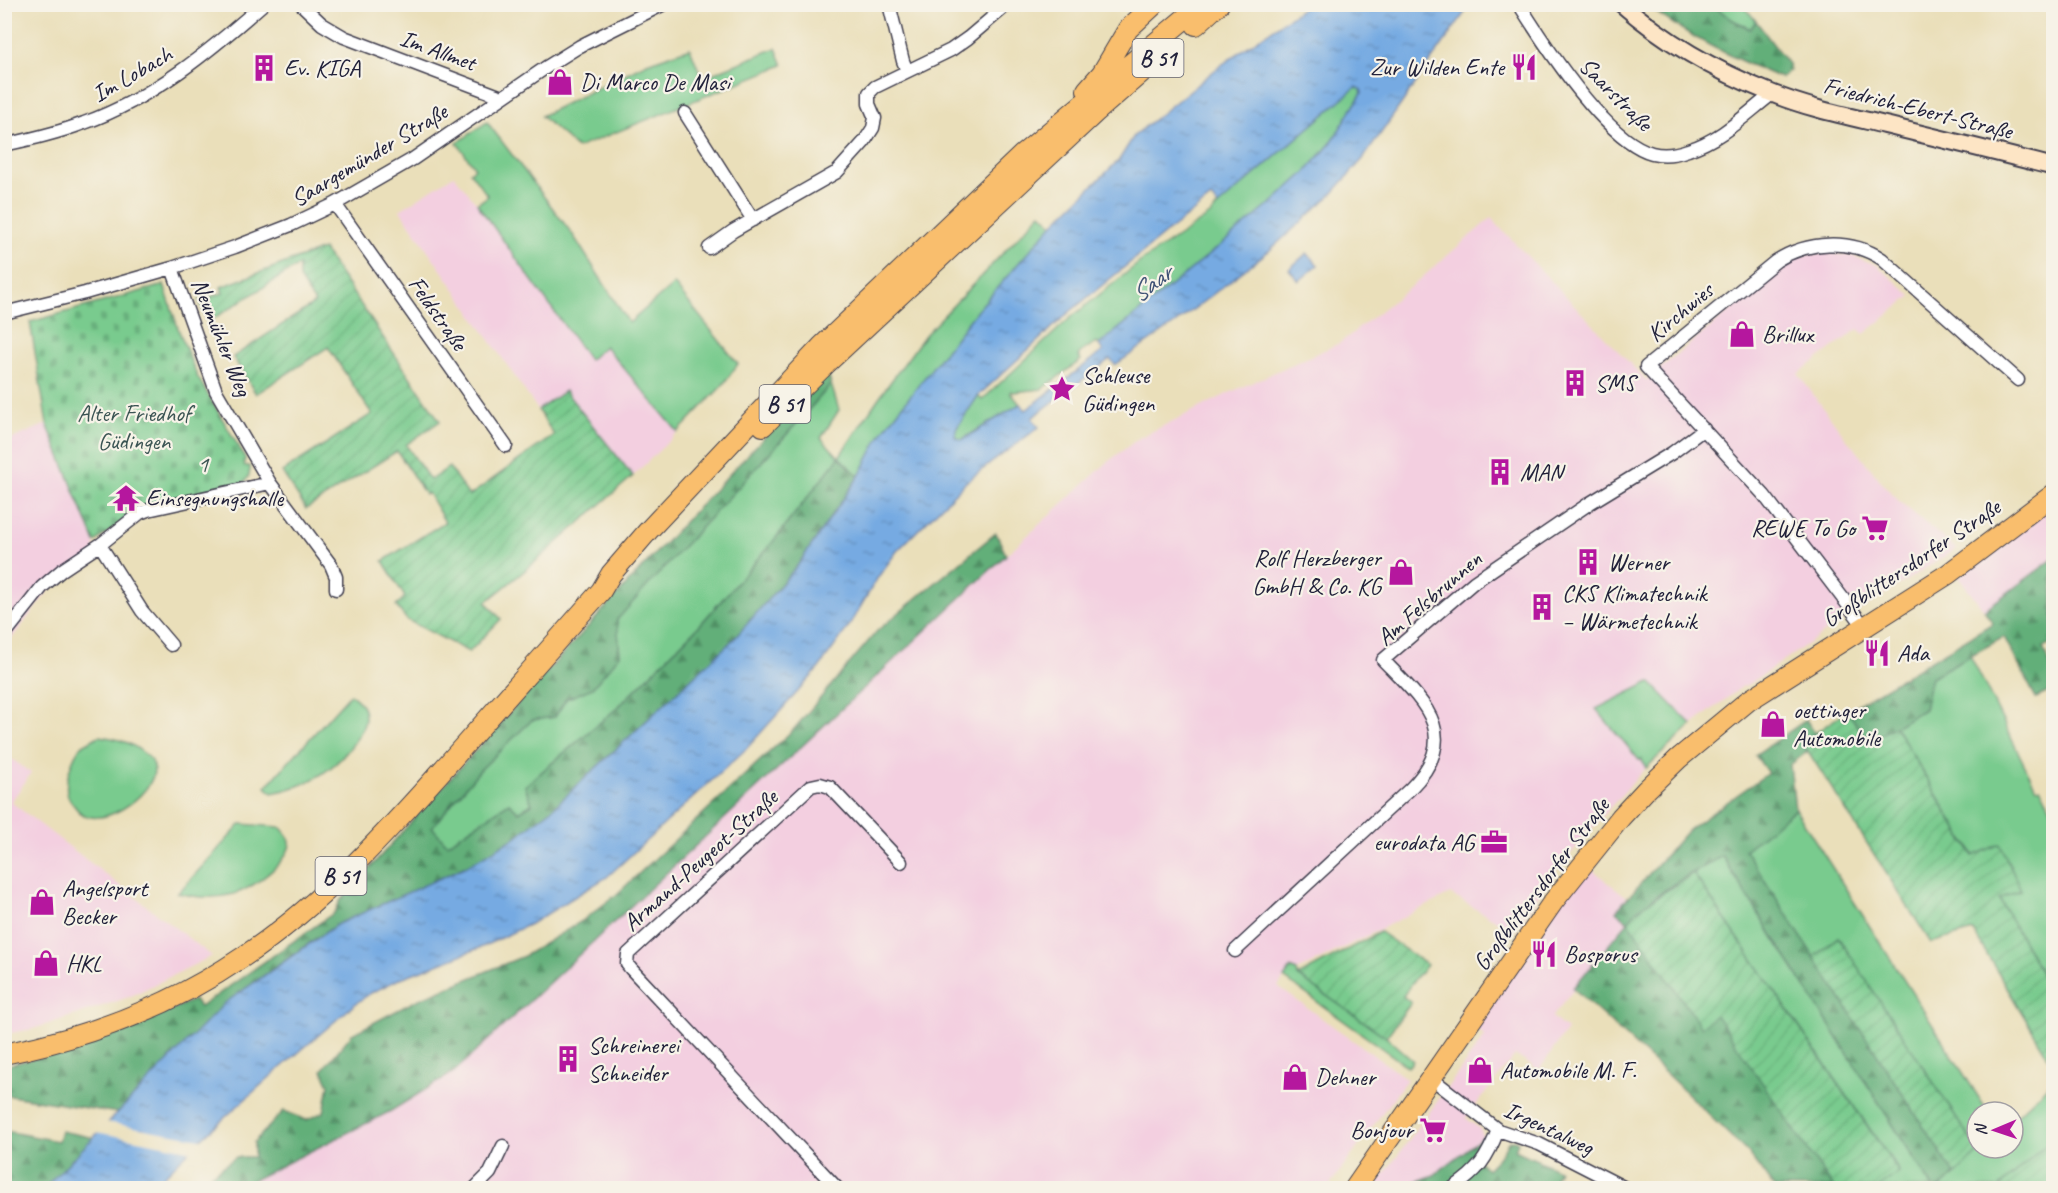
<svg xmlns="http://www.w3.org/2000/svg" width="2058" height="1193" font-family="Caveat,sans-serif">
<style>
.built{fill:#f3cfe0}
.green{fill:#79cb8e;stroke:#4e7664;stroke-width:1.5}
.forest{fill:url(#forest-firs);stroke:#42685a;stroke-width:1.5}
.cemetery{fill:url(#cemetery-stones);stroke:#4e7664;stroke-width:1.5}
.garden{fill:url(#garden-furrows);stroke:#4e7664;stroke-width:1.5}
.water{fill:url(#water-ripples);stroke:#4c668e;stroke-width:1.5;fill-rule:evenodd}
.pier{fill:#eadfba}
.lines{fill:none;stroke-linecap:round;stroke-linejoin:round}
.river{stroke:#76aae2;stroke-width:22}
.street-casing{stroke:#403e4e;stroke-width:15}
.secondary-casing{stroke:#403e4e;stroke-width:20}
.primary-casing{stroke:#403e4e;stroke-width:22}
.street{stroke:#fff;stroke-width:12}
.secondary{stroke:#fde5c5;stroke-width:16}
.primary{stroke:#f9be6d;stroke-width:20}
.labels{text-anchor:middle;stroke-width:4.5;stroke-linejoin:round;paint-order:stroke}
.shield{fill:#f7f3e8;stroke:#62616f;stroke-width:1.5}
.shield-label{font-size:22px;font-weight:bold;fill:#22223b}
.street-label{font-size:24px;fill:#22223b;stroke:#f7f3e8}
.poi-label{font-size:24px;fill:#22223b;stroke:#f7f3e8;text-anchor:start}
.park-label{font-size:24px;fill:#3c5554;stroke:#f7f3e8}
.water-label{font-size:26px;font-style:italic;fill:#3f5275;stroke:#f7f3e8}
</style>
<defs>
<pattern id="forest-firs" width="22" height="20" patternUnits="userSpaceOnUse" patternTransform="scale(1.5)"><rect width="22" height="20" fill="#62af79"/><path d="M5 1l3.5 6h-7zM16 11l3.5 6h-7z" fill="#508e64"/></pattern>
<pattern id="cemetery-stones" width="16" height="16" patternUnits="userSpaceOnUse" patternTransform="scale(1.5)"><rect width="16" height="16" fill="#79cb8e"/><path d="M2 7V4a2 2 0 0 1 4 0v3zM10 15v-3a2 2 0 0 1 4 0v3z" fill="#68ae7b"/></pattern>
<pattern id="garden-furrows" width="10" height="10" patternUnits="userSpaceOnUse" patternTransform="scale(1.5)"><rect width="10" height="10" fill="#79cb8e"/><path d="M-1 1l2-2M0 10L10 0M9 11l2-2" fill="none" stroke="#68ae7b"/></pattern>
<pattern id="water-ripples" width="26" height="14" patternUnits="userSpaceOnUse" patternTransform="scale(1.5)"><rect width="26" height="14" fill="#76aae2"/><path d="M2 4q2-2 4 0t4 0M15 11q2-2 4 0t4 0" fill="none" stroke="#608ab8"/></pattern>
</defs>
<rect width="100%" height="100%" fill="#f7f3e8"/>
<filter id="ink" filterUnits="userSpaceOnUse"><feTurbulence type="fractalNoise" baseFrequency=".0167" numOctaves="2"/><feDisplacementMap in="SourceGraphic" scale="12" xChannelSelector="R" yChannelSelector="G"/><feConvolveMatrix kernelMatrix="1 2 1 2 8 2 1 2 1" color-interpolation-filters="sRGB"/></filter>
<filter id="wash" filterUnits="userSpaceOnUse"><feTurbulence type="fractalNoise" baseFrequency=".008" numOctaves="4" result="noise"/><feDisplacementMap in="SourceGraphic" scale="24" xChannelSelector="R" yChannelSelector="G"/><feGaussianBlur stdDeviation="1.35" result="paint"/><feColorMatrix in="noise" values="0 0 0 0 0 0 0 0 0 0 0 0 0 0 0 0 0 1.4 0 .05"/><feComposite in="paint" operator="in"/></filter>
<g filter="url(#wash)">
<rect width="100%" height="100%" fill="#eadfba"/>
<path class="built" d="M454,175L490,220L590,359L605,346L678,432L633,476L565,391L538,410L400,210Z
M1491,218L1646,380L1798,255L1827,253L1852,256L1877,265L1912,296L1864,334L1858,329L1798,374L1845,437L1884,485L1899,501L1956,549L1831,628L1745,687L1743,686L1692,725L1646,768L1605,813L1550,878L1514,931L1450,894L1297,971L1291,969L1278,987L1407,1079L1328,1188H237L391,1111L454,1072L1006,555L1109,461L1139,438L1231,392L1340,343L1418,281Z
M47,424L95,542L94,557L66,575L49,590L5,647V442Z
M2053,494V559L1984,610L1959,577Z
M5,754L31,773L11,802L212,956L129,997L33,1029L5,1034Z
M1586,860L1596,873L1627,897L1616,911L1628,921L1552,1017L1567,1030L1539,1070L1515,1055L1466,1118L1481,1130L1483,1137L1463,1153L1434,1175L1418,1181L1406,1188H1374L1485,1036L1470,1023Z"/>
<path class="green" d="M1712,5H1743L1756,21L1751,29L1733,20Z
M690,48L702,78L776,48L783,65L577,148L541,116L647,63Z
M1356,87L1362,89V93L1331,143L1305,173L1273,202L1099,345L1096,342L1080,353L1078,356L1081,360L1042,389L1013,392L1011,391L1010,392L1020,404L961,440L955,438L956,429L978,396L982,400L1069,319L1140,262L1210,215L1218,206Z
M487,122L573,235L629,323L674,284L738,364L722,386L678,432L605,346L589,360L477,204L488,196L470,172L475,168L457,143Z
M1041,213L1053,224L976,312L883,431L859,476L839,457L772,543L699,626L616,709L525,786L532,804L519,812L509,803L446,845L432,827L480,770L532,720L555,717L566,699L592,688L620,655L616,620C687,540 762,465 831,384L839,410L821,438L839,457L878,399L925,335Z
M1970,655L2036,788L2040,787L2053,812V994L1999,898L2021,890L2000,845L1974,856L1895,726L1924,709L1931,677Z
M1650,682L1692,725L1646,768L1641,759L1639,760L1596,709Z
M350,694C354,697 361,702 363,707C368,719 363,729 357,738C338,769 307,787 272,793L266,787Z
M99,736C115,738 128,741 141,751C147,756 154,760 154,769C155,795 95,836 76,808C73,804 69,800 68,796C63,784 73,753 83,745C88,742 94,739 99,736Z
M1795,809L1988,1112H1977V1148H2013V1119L2053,1081V1138L1999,1188H1939L1955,1175L1838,937L1814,957L1744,850Z
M241,824L280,827C284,831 289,836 290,842C290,862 251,889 234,894C215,899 197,898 178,893Z
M1722,856L1933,1188H1882L1880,1186L1899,1171L1693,873Z
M1291,968L1297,971L1298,976L1386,1037L1413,1061L1408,1067L1284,978Z"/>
<path class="forest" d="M1647,5H1712L1733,20L1750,29L1756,21L1788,64L1790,70L1781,78C1733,58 1687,37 1647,5Z
M827,372L831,384C762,465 687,540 617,620L620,655L592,688L566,699L555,717L532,720L480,770L432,827L447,844L509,803L519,812L532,804L525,786L616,709L699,626L772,543L839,457L859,476L798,565L735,638L551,810L513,839L486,856L439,879L338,924L315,939L225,1003L118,1113L5,1095L4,1066L87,1045L194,1000L200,1007L335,912L340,901C500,723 660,544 827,372Z
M996,533L1006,555L454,1072L391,1111L237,1188H193L236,1157H254V1142L284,1111L306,1120L324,1112L329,1085L322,1070L352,1034L417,1000L524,956L582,921L616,895L794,729L878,630Z
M2053,559V643L2043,648L2053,671V690L2036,698L2004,637L1931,677L1924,709L1869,743L1847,711L1993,623L1984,610Z
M1806,720L1815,733L1802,742L1808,751L1790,765L1795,809L1745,850L1955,1175L1939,1188H1933L1722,856C1693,873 1648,896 1629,922L1701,1026L1716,1014L1834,1188H1774L1749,1154L1674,1081L1573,988L1628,922L1616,911L1688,830L1768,773L1755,755Z
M5,1131L58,1141L61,1131L95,1138L44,1188H5Z
M1483,1137V1147L1476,1159L1487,1169L1498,1158L1509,1141L1514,1140L1518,1142L1515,1150L1559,1170L1550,1188H1406L1418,1181L1434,1175Z"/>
<path class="cemetery" d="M164,285L179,331L197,376L243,454L245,458L244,464L246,466H250C250,476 248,480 239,486L142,507L95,542L47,424L30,322Z"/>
<path class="garden" d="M323,249L440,421L406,445L430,480L449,467L469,496L554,435L538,410L565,391L633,476L534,563L486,602L501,619L469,652L407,620L396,606L405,597L383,561L445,522L428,493L425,494L397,451L306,509L282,472L372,414L328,347L256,394L233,357L315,303L299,278V265L208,322L199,300L223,293L221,287Z
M1847,711L1869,743L1895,726L1973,856L2000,844L2021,890L1999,899L2053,994V1065L1973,931L1931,943L1802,742Z
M1693,873L1899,1172L1880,1186L1882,1188H1834L1716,1015L1701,1027L1628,921L1637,910Z
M1380,932L1427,965L1420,974H1418L1403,996L1411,1003L1386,1037L1298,976Z
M1838,937L1979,1152L1955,1175L1814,957Z
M2053,1138V1188H1999Z"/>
<path class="water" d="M1307,5H1470L1363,159L1331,195L1270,250L1176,323L1115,365L1110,359L1032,418L1039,427L967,481L897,551L878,577L849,626L819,668L784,707L747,748L607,877L534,922L482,947L401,978L371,993L355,1004L270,1077L201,1139L152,1188H44L225,1003L338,924L467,866L513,839L551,810L735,638L798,565L859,476L883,431L976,312L1053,224L1119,160L1134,136L1141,130L1220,66ZM1356,87L1361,89L1362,93L1331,143L1305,173L1273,202L1099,345L1103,351L1026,410L1020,404L962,440L955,437L956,429L978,396L1066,315L1171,229L1211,198L1218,206Z
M1307,253L1318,265L1299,281L1289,269Z"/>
<path class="pier" d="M106,1122L205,1140L194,1151L96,1132Z"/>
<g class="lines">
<path class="river" d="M1138,198L1196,151"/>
</g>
</g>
<g filter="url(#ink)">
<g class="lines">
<defs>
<path id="street" d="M301,4L322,24L344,37L502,97
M889,4L903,61L907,71
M1519,4C1544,44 1606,141 1652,153C1664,156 1677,154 1688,150C1721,140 1746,114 1772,94
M685,113L753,220
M4,145C31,139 58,133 84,123C152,99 210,51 263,4
M335,204L506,446
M709,248L733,231L837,172L864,142L873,128L875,118L869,104V93L875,87L951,50L968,38L1008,4
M172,268L216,391L270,483L331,565L336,577V589
M4,313L85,293L172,268L235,247L291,225L335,204L413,159L548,66L580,46L664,4
M100,545L142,611L171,645
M1864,626L1764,495L1646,367L1776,261C1807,241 1850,238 1882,259L2018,380
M4,635L42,587L62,570L101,544L140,513L148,510L270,483
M1235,951L1410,789C1464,735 1423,701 1383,660L1474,582L1590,503L1672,453L1704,429
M1431,1078L1498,1130L1539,1144L1625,1188
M475,1188L490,1173L503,1146
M837,1188L631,969L627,964L628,954L811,786L820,784L830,787L901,862
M1453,1188C1478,1171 1487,1159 1498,1130"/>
<path id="secondary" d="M1622,4C1665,42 1718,72 1771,93C1807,108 1847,116 1885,125C1941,139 1997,152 2054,167"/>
<path id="primary" d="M1196,25L1219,4
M1087,90L1102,73L1128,29L1155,4
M763,426L826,364L1096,112L1142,72
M4,1054C89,1037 171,1006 243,957C324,903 390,829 454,757C503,702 552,646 601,591L611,574L648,531L821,347L1022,155L1202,4
M1355,1188L1553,902L1621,817L1645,791L1678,759L1748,701L1948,574L2054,494"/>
</defs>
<use href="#street" class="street-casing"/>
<use href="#secondary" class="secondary-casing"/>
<use href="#primary" class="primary-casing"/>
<use href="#street" class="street"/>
<use href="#secondary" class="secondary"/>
<use href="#primary" class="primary"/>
</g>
</g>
<defs>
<symbol id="restaurant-bare" viewBox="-9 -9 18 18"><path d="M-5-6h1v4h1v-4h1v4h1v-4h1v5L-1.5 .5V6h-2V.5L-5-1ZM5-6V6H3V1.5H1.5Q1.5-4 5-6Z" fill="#b5179e" stroke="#f7f3e8" stroke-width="2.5" paint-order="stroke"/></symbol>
<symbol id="building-bare" viewBox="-9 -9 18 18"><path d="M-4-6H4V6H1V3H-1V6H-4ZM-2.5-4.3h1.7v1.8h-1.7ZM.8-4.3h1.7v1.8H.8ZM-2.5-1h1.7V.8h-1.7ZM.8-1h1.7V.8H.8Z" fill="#b5179e" stroke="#f7f3e8" stroke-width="2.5" paint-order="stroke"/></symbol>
<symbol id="shop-bare" viewBox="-9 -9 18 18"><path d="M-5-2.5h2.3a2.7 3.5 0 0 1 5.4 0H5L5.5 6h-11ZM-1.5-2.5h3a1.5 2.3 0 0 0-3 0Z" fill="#b5179e" stroke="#f7f3e8" stroke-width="2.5" paint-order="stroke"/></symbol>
<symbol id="sight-bare" viewBox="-9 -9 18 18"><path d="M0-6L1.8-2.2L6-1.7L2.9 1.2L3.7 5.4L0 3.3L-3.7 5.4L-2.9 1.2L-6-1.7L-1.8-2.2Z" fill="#b5179e" stroke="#f7f3e8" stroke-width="2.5" paint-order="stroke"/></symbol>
<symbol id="temple-bare" viewBox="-9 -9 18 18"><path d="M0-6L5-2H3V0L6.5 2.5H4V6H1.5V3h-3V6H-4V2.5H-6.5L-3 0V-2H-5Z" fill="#b5179e" stroke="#f7f3e8" stroke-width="2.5" paint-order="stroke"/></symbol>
<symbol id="supermarket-bare" viewBox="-9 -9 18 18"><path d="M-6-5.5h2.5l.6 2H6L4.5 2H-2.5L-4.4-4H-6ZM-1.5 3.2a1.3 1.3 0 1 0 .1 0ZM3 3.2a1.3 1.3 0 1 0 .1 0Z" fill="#b5179e" stroke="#f7f3e8" stroke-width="2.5" paint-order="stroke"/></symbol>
<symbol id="office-bare" viewBox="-9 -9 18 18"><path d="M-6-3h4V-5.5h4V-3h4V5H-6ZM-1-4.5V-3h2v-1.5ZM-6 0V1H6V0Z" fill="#b5179e" stroke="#f7f3e8" stroke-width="2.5" paint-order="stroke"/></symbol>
</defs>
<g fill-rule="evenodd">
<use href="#restaurant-bare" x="1505" y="48" width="38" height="38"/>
<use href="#building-bare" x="245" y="49" width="38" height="38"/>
<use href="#shop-bare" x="541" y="63" width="38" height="38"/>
<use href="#shop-bare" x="1723" y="315" width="38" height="38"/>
<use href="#building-bare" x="1556" y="364" width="38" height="38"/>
<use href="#sight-bare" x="1043" y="370" width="38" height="38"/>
<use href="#building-bare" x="1481" y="453" width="38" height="38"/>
<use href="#temple-bare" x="107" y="479" width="38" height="38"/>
<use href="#supermarket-bare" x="1856" y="509" width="38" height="38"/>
<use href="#building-bare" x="1569" y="543" width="38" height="38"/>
<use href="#shop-bare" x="1382" y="553" width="38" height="38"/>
<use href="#building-bare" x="1523" y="588" width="38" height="38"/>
<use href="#restaurant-bare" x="1858" y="634" width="38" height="38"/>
<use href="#shop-bare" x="1754" y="705" width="38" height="38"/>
<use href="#office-bare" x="1475" y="823" width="38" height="38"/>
<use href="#shop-bare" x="23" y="883" width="38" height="38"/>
<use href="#restaurant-bare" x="1525" y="935" width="38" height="38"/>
<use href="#shop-bare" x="27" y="944" width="38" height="38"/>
<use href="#building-bare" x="549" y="1040" width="38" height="38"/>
<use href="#shop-bare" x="1461" y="1051" width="38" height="38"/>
<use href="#shop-bare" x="1276" y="1058" width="38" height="38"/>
<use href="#supermarket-bare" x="1414" y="1111" width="38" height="38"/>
</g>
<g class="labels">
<g class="shield">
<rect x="1132.5" y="39" width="51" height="38" rx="4.5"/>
<rect x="759.5" y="385" width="51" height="38" rx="4.5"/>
<rect x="315.5" y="857" width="51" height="38" rx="4.5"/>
</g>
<g class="shield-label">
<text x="1158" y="66">B 51</text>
<text x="785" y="412">B 51</text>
<text x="341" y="884">B 51</text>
</g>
<g class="street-label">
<text transform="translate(438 50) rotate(20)" y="8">Im Allmet</text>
<text transform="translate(132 74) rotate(-30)" y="8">Im Lobach</text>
<text transform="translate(1616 94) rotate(45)" y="8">Saarstraße</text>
<text transform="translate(1918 108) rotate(14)" y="8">Friedrich-Ebert-Straße</text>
<text transform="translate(369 155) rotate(-31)" y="8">Saargemünder Straße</text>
<text transform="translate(1680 312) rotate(-40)" y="8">Kirchwies</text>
<text transform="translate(438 313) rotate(55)" y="8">Feldstraße</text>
<text transform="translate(222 337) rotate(68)" y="8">Neumühler Weg</text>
<text transform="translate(1911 563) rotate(-34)" y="8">Großblittersdorfer Straße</text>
<text transform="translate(1429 598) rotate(-41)" y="8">Am Felsbrunnen</text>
<text transform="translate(700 860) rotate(-42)" y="8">Armand-Peugeot-Straße</text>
<text transform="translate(1541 884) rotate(-53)" y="8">Großblittersdorfer Straße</text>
<text transform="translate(1549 1128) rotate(25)" y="8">Irgentalweg</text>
</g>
<g class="poi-label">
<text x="1504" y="75" text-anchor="end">Zur Wilden Ente</text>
<text x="284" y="76">Ev. KIGA</text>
<text x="580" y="90">Di Marco De Masi</text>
<text x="1762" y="342">Brillux</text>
<text x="1082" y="383">Schleuse<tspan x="1082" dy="28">Güdingen</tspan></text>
<text x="1595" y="391">SMS</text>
<text x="1520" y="480">MAN</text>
<text x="146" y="506">Einsegnungshalle</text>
<text x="1855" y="536" text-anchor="end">REWE To Go</text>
<text x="1381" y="566" text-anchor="end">Rolf Herzberger<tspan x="1381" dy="28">GmbH &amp; Co. KG</tspan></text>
<text x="1608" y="570">Werner</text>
<text x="1562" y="601">CKS Klimatechnik<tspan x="1562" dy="28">– Wärmetechnik</tspan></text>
<text x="1897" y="661">Ada</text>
<text x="1793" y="718">oettinger<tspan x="1793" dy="28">Automobile</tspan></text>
<text x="1474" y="850" text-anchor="end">eurodata AG</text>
<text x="62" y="896">Angelsport<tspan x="62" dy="28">Becker</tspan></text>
<text x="1564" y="962">Bosporus</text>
<text x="66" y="971">HKL</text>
<text x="588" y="1053">Schreinerei<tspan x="588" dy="28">Schneider</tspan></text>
<text x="1500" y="1078">Automobile M. F.</text>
<text x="1315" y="1085">Dehner</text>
<text x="1413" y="1138" text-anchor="end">Bonjour</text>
</g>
<g class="park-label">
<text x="134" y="421">Alter Friedhof<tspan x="134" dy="28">Güdingen</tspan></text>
<text x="203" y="472">1</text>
</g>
<g class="water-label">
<text transform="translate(1151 283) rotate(-37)" y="9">Saar</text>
</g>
</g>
<rect width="2058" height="1193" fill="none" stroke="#f7f3e8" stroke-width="24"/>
<g transform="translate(1995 1130) rotate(268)"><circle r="28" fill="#f7f3e8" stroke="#a29fa3" stroke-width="1.5"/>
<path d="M0-4.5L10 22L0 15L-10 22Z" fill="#b5179e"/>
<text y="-9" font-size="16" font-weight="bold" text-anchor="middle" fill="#22223b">N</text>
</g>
</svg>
